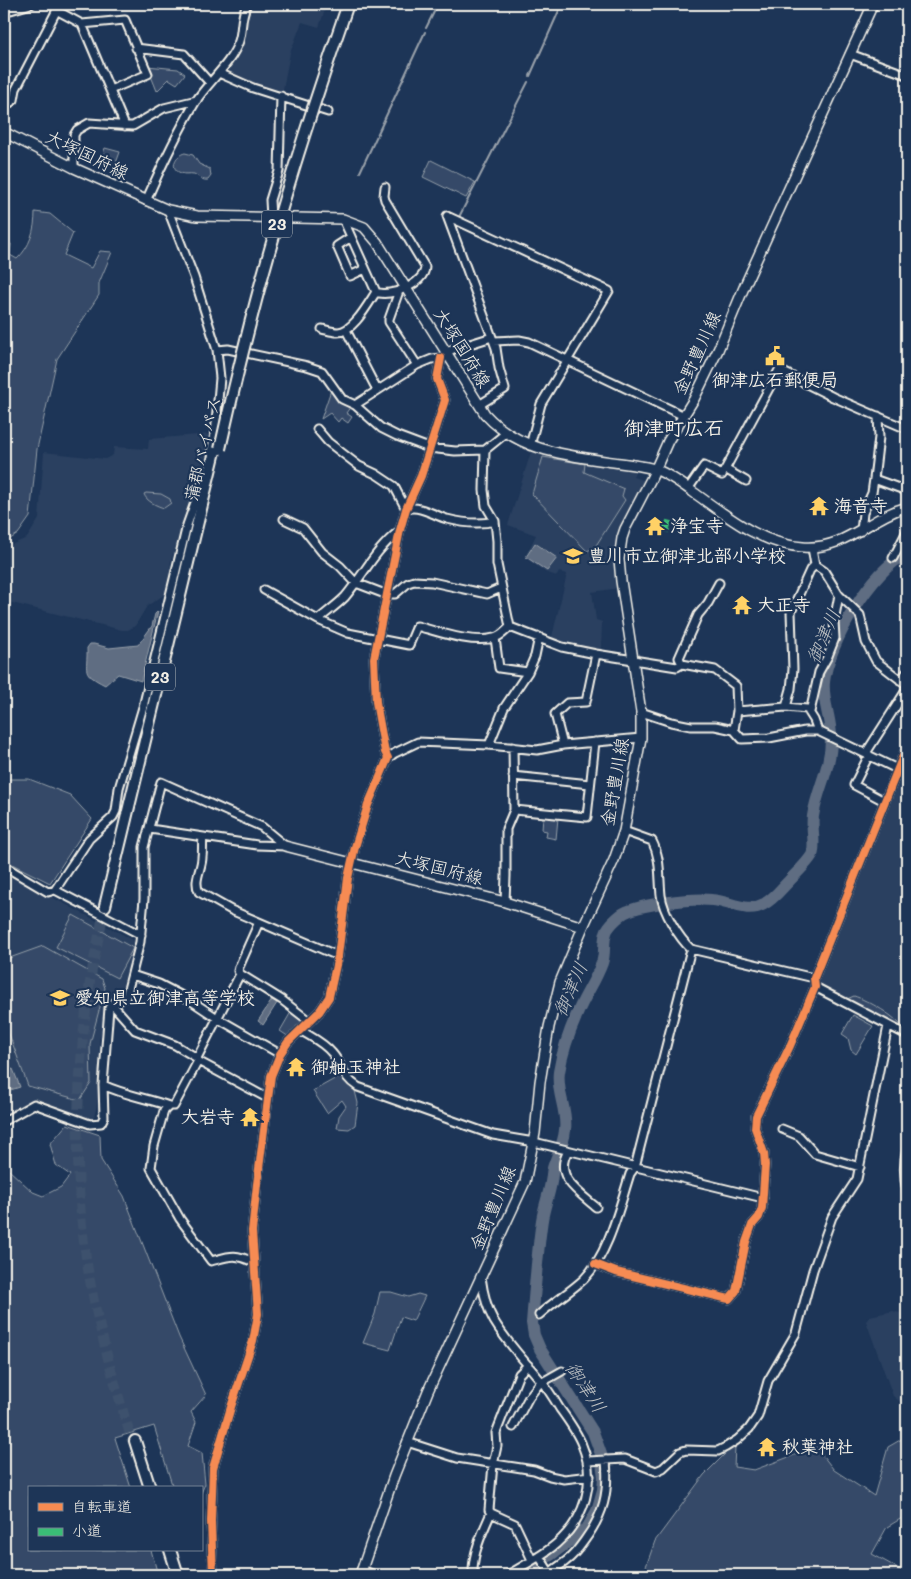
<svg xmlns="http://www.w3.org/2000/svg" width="911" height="1579" font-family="Mali,'Klee One',sans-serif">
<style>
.built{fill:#2a4060}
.green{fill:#354a67;stroke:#949ea8}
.water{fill:#5e6d82;stroke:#9aa2ab}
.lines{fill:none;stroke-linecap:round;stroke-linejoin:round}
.stream{stroke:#9aa2ab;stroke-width:2}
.river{stroke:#5e6d82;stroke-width:12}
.highway-tunnel{stroke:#3d516d;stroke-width:10;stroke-dasharray:10 5;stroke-linecap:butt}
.minor-casing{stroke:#f4f1e8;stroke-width:11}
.major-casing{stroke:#f4f1e8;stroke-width:12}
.highway-casing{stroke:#f4f1e8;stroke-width:14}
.minor{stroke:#1d3557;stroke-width:7}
.major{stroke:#1d3557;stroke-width:9}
.highway{stroke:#1d3557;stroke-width:10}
.highway-bridge-casing{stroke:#f4f1e8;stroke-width:14;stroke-linecap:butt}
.highway-bridge{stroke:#1d3557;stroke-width:10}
.quiet{stroke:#3abd76;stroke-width:6;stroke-dasharray:12 6;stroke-linecap:butt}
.cycleway-casing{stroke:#1d3557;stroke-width:11}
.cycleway{stroke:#f68b52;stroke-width:8}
.labels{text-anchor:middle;stroke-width:4.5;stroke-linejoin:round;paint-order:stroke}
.shield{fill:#1d3557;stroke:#b4b9bc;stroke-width:1}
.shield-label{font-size:16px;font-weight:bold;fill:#f4f1e8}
.street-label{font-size:18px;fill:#f4f1e8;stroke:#1d3557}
.poi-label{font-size:18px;font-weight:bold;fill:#f4f1e8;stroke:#1d3557;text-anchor:start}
.water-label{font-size:19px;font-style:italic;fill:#c0c3c4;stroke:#1d3557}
.quarter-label{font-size:20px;font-weight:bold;fill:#f4f1e8;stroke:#1d3557}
</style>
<rect width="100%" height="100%" fill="#1d3557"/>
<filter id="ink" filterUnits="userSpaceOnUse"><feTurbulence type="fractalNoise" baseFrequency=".02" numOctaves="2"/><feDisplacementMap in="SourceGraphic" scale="10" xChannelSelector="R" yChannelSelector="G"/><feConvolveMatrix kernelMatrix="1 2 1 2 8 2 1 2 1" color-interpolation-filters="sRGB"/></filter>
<g filter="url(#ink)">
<path class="built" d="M250,4H327L319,27L302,22L290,53L282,94L253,87L223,73L235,54L245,16Z
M210,434L202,474L171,560L168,590L167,593L147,606L135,626L128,630H122L4,601V548L27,538L39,519L44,452L105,459L113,455L114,447L148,449L149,439Z
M531,452L562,459L636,469L633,477L646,481L619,539V588L592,592L596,620L602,622L601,651L551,641L567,574L559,572L557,576L545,572L525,557L536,535L508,525Z
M896,781H900L907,784V1032L819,984L817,980Z
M8,874L137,942L124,994L110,1003L99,1041L102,1085L94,1117L91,1119L33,1102L4,1117V875Z
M893,1311L907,1315V1407L893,1396L866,1321L870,1316Z"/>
<path class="green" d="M147,66L178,69L185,74L177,84L169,79L157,91Z
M105,148L120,152L115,166L101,160Z
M185,153L193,155L199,164L210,169L211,176L208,180C202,181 200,177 194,174C189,173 185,175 181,173C169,169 175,155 185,153Z
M431,160L475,182L466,198L423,177Z
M35,212L50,214L73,233L64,255L91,268L100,251L112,252L99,283V295L57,359L37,449L30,517L18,534L4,543V233L5,238L11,244L10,255L17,259C30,247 35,230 35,212Z
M332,387L351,406L346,413L352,417L348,423L341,418L338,422L330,413L321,419Z
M543,457L585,464L584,472L624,489L622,496L625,500L595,547L587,551L532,494Z
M146,493L161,494L170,499L171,503L164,508C157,506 146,501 144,494Z
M4,779H29L70,795L92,819L50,883L4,860Z
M543,817L558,818L556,839L546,837L547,831L542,830Z
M73,915L133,948L117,978L56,947Z
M43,946L102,979L105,988L90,1044L91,1083L80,1100L28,1086L4,1020V960Z
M854,996C867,1000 898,1017 903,1029L847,999Z
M291,1012L303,1020V1023L289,1037L280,1031Z
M853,1015L873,1026L856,1054L851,1050L848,1038L842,1034Z
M340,1076L355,1091L358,1103L355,1125L349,1129L337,1128L339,1116L346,1106L342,1100L327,1113L313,1091Z
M67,1124L100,1135L101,1160L124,1196L179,1337L206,1395L191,1412L196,1422L188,1446L202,1453L205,1484L201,1493V1488H173L154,1426L115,1438L131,1488H29V1550H151L158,1575H4V1172L9,1170L33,1192L43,1196L61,1187L70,1175L56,1165L50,1144Z
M380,1292H391L408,1297L418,1294L425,1296L413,1321L401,1317L390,1350L363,1343L375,1314Z
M907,1436V1515L887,1527L872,1554L903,1571L905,1575H643L655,1541L704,1475L728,1451L735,1447L734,1467L754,1470L816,1447L834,1470L874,1496L888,1447Z"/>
<path class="water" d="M535,543L557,558L547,571L526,557Z
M158,611L141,681L118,674L105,685C80,672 88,672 87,648L90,644H94L109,648L138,645L152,626L155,614Z
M272,1000L277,1003L263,1025L258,1021Z
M13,1069L20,1087L4,1092V1072Z"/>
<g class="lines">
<path class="stream" d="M426,28L438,4
M530,76L562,4
M360,172L425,32
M459,217L528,82"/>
<path class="river" d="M526,1575L537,1563L552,1554L588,1527L597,1511L603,1490L604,1477L601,1454L593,1432L540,1349L534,1335L532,1323C535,1289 537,1254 542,1220C544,1207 549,1195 551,1182C552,1177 552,1172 553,1168C557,1155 564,1144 565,1130C568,1111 556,1092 559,1072C562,1052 570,1030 578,1012C585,995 596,980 602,963C606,952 602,941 607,930C610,925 616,919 621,915C635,904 693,898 712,900C729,901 747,914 764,904C774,899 781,889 789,881C796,873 806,865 812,855C816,846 811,828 813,816C817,790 831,767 831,740C832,720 822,701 824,682C827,646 873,567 907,554"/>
<path class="highway-tunnel" d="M105,906C100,933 93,961 89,988C77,1074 73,1163 85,1250C94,1315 113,1378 132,1441"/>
<defs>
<path id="minor" d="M56,10L82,24L125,126
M4,12L31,4
M82,24L125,20L148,74L110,90
M136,48L184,54L210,83
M850,54L907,75
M219,73L253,88L328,112
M4,123V107L14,100L16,89L60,4
M74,168V135L77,130L89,123L133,126L164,108L197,100
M146,201C161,167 177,133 196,101C209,81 231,64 239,41C243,29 240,18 247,4
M168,210L194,277L217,350L220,378L215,434L211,452
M447,216L609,291L541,404L530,446
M447,216L496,348L499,368L505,389L479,405
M271,217L270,200L279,171L281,96
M343,219L376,292C390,298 425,284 425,267L385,200L384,196L385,187
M351,237L337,246L350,276L365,269
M399,291L389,319V322L417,365
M322,329C327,330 332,332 338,332C353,332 368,304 376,292
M346,330L377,390
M494,341L519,340L529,342L684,416
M217,350L228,349L307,366L322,371L342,399L355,405L381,428L397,436L429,448L455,451L485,450L506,433
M355,405L417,365L432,359L441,358L451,350L492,337
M317,429L328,442L359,466L376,474L394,486L406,509C421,505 433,515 447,519C463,523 479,525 495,521
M485,450L484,490L486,506L495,521L497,541V564L510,627L562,647L596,654L677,667L682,664L715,670L736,686L737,711L734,730
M725,469L746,481
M874,479L907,491
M688,489L704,466L722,475L779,370L833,397L907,429
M284,519L303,528L322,552L340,566L356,583L385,594H395L408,583L414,581L432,582L487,594L501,588
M861,531L863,513L872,493L874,479L879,437L878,416
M893,558L907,531
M815,565L824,571L839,595L860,615L866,642L876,661L907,685
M264,590L318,620L348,633L409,645L417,626C439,632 472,644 494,638C501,637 505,631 510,627
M318,620C327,612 337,605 345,597C364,574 375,550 399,531
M495,638L499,668L528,672
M682,664L679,658L698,615L708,603L719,583
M900,680L907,672
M786,707L791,689L793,669L791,612L810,570L815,565L812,548
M737,711L786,707L807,709L814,720L818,731
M641,712L671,722L691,726H715L734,730L742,739L769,738L805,731H818L897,769
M810,712L819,672L828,656L835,638L834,621L839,595
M489,745L504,708L528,672L535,656L539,637
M563,745L555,714L567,703L586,702L596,654
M866,753L907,689
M869,755L854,785L884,801
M388,758L395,753L418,742L489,745L537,750L563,745L641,738
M513,776L590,784
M514,810L587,817L595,742
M150,829L257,845L285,846
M624,831L652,841C661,858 659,876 661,895C663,912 679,938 691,949L814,978
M203,837C202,844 203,850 202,857C202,869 193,880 199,892L231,910L338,956
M4,870L9,869L48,892L55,890L141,935
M55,890L89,839L113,817L116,811L119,788L143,707L187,525L204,477
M505,902L506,876V829L514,810L513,747
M240,974L282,1000L309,1021
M132,975L159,984L190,1000L217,1018L280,1054
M815,987L907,1035
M112,1004L135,1030L175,1045L197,1058
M300,1030C311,1037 323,1042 332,1053C343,1065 341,1076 358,1087L493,1135L534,1142L763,1198
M198,1061L267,1098
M103,1085C124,1095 147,1098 169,1106
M4,1121L34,1104L90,1124L101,1123L104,1117L103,1085L109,1008L112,1004L126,997L140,942L144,899V847L161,782L262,827L285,846
M782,1129L799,1136L815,1154L860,1167
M907,1149C903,1163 904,1178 907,1192
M568,1151C553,1176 578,1192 596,1207
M253,1262C235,1253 230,1256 211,1261L180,1219L151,1168L154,1146L164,1111L169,1106H174L198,1061L197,1058L240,974L238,971L239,967L259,922
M595,1264L616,1272L729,1299L736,1291L746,1242L752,1225L759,1217L762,1208L765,1165L764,1153L755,1128L756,1116L790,1046L815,987L814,978L907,746
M481,1277C483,1292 486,1307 494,1321C507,1343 525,1361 541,1381C548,1389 554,1399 560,1409C568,1420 577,1432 582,1445C597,1481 585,1519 556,1544C542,1556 524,1565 508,1575
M539,1315C553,1302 570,1292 584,1279C609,1253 619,1208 630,1174L635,1167L691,949
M513,1427L529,1397L539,1384L562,1371
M407,1442L457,1458L534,1470L550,1476L564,1479L590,1476
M588,1461L625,1459L656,1471L663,1468L680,1452L686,1450L718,1451L726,1447L737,1440L749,1429L758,1416L768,1381L796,1333L813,1270L832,1217L857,1179L888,1026
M491,1513L515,1524L532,1560
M539,1556L551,1575
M361,1570L375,1575
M473,1571C473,1552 483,1531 491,1513L489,1510L493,1464L497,1446L496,1433L519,1374L528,1365
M213,1575L211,1521L213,1468L231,1407L253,1341L258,1314L252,1231L257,1184L271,1076L280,1054L288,1042L319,1012L329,997L338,956L348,878L355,847L368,805L388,758L385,752L376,702L374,658L400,530L406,509L421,476L445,400L437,379L441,358
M548,1575C553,1569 560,1566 566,1561C573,1556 579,1548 584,1541C604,1514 609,1493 606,1460"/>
<path id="major" d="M4,132L74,168L168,210L197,216L343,219L364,227L377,242L485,414C520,453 572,456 620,463C633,465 646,466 657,470C670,475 682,484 693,492C726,515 761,545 803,547C846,550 869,517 907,507
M285,846L505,902L583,927
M360,1575L394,1476L428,1391L525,1182L535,1133L540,1082L549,1027L560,982L583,927L614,860L624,831L641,738V712L621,581L619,559L622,538L625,529L652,477L668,441L694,399L718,350L745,285L873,4"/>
<path id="highway" d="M105,906L216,447
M135,1441L150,1488
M170,1550L178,1575"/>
</defs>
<use href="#minor" class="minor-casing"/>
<use href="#major" class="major-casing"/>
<use href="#highway" class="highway-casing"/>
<use href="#minor" class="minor"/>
<use href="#major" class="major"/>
<use href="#highway" class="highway"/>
<defs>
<path id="highway-bridge" d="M220,449C236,378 253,308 273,239C295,160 321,82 348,4"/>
</defs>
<use href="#highway-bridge" class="highway-bridge-casing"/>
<use href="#highway-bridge" class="highway-bridge"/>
<path class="quiet" d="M656,527L668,525
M666,532L670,517"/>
<defs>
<path id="cycleway" d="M595,1264L616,1272L729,1299L736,1291L746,1242L752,1225L759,1217L762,1208L765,1165L764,1153L755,1128L756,1116L790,1046L815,987L814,978L907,746
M213,1575L211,1521L213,1468L231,1407L253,1341L258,1314L252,1231L257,1184L271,1076L280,1054L288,1042L319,1012L329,997L338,956L348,878L355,847L368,805L388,758L385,752L376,702L374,658L400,530L406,509L421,476L445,400L437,379L441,358"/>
</defs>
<use href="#cycleway" class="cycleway-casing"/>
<use href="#cycleway" class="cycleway"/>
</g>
</g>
<defs>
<symbol id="civic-bare" viewBox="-9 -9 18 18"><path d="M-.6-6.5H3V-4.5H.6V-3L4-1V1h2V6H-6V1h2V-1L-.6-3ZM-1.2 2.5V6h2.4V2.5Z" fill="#ffd166" stroke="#1d3557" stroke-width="2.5" paint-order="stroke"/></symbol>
<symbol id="temple-bare" viewBox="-9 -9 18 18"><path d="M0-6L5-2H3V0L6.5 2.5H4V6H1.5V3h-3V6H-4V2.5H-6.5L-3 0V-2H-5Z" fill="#ffd166" stroke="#1d3557" stroke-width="2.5" paint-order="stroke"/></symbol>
<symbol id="school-bare" viewBox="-9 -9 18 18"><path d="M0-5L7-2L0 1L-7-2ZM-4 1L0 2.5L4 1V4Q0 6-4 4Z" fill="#ffd166" stroke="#1d3557" stroke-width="2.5" paint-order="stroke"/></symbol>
</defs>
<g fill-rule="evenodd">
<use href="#civic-bare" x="761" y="342" width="28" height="28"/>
<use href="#temple-bare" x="805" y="492" width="28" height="28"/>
<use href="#temple-bare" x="641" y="512" width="28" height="28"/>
<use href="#school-bare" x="559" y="542" width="28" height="28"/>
<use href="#temple-bare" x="728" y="591" width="28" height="28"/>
<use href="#school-bare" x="46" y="984" width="28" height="28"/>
<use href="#temple-bare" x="282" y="1053" width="28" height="28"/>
<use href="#temple-bare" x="236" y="1103" width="28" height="28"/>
<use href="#temple-bare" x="753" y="1433" width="28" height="28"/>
</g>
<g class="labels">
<g class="shield">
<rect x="262" y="210.5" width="30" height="27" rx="4"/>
<rect x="145" y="663.5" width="30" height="27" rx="4"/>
</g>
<g class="shield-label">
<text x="277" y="230">23</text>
<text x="160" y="683">23</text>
</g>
<g class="street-label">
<text transform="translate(87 155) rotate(26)" y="6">大塚国府線</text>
<text transform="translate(462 348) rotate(58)" y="6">大塚国府線</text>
<text transform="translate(697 353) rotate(-65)" y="6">金野豊川線</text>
<text transform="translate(203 449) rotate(-77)" y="6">蒲郡バイパス</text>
<text transform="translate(615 782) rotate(-80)" y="6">金野豊川線</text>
<text transform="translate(439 868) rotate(14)" y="6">大塚国府線</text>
<text transform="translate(493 1208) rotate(-67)" y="6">金野豊川線</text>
</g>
<g class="poi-label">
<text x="775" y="386" text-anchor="middle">御津広石郵便局</text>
<text x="834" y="512">海音寺</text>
<text x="670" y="532">浄宝寺</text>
<text x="588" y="562">豊川市立御津北部小学校</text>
<text x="757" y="611">大正寺</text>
<text x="75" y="1004">愛知県立御津高等学校</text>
<text x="311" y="1073">御舳玉神社</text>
<text x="235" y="1123" text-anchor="end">大岩寺</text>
<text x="782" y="1453">秋葉神社</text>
</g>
<g class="water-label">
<text transform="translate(823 636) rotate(-67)" y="7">御津川</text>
<text transform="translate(570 989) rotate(-66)" y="7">御津川</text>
<text transform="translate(586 1387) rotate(57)" y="7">御津川</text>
</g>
<g class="quarter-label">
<text x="674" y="435">御津町広石</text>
</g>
</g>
<rect width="911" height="1579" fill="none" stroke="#1d3557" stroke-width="20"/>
<rect x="10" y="10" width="891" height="1559" fill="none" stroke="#f4f1e8" stroke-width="2" filter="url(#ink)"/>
<rect x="28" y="1486" width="175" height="65" fill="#1d3557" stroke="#738091"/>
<rect x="38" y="1503" width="25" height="8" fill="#f68b52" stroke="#738091"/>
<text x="72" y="1512" font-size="15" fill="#f4f1e8">自転車道</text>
<rect x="38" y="1528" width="25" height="8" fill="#3abd76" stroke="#738091"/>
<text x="72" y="1536" font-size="15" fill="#f4f1e8">小道</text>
</svg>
